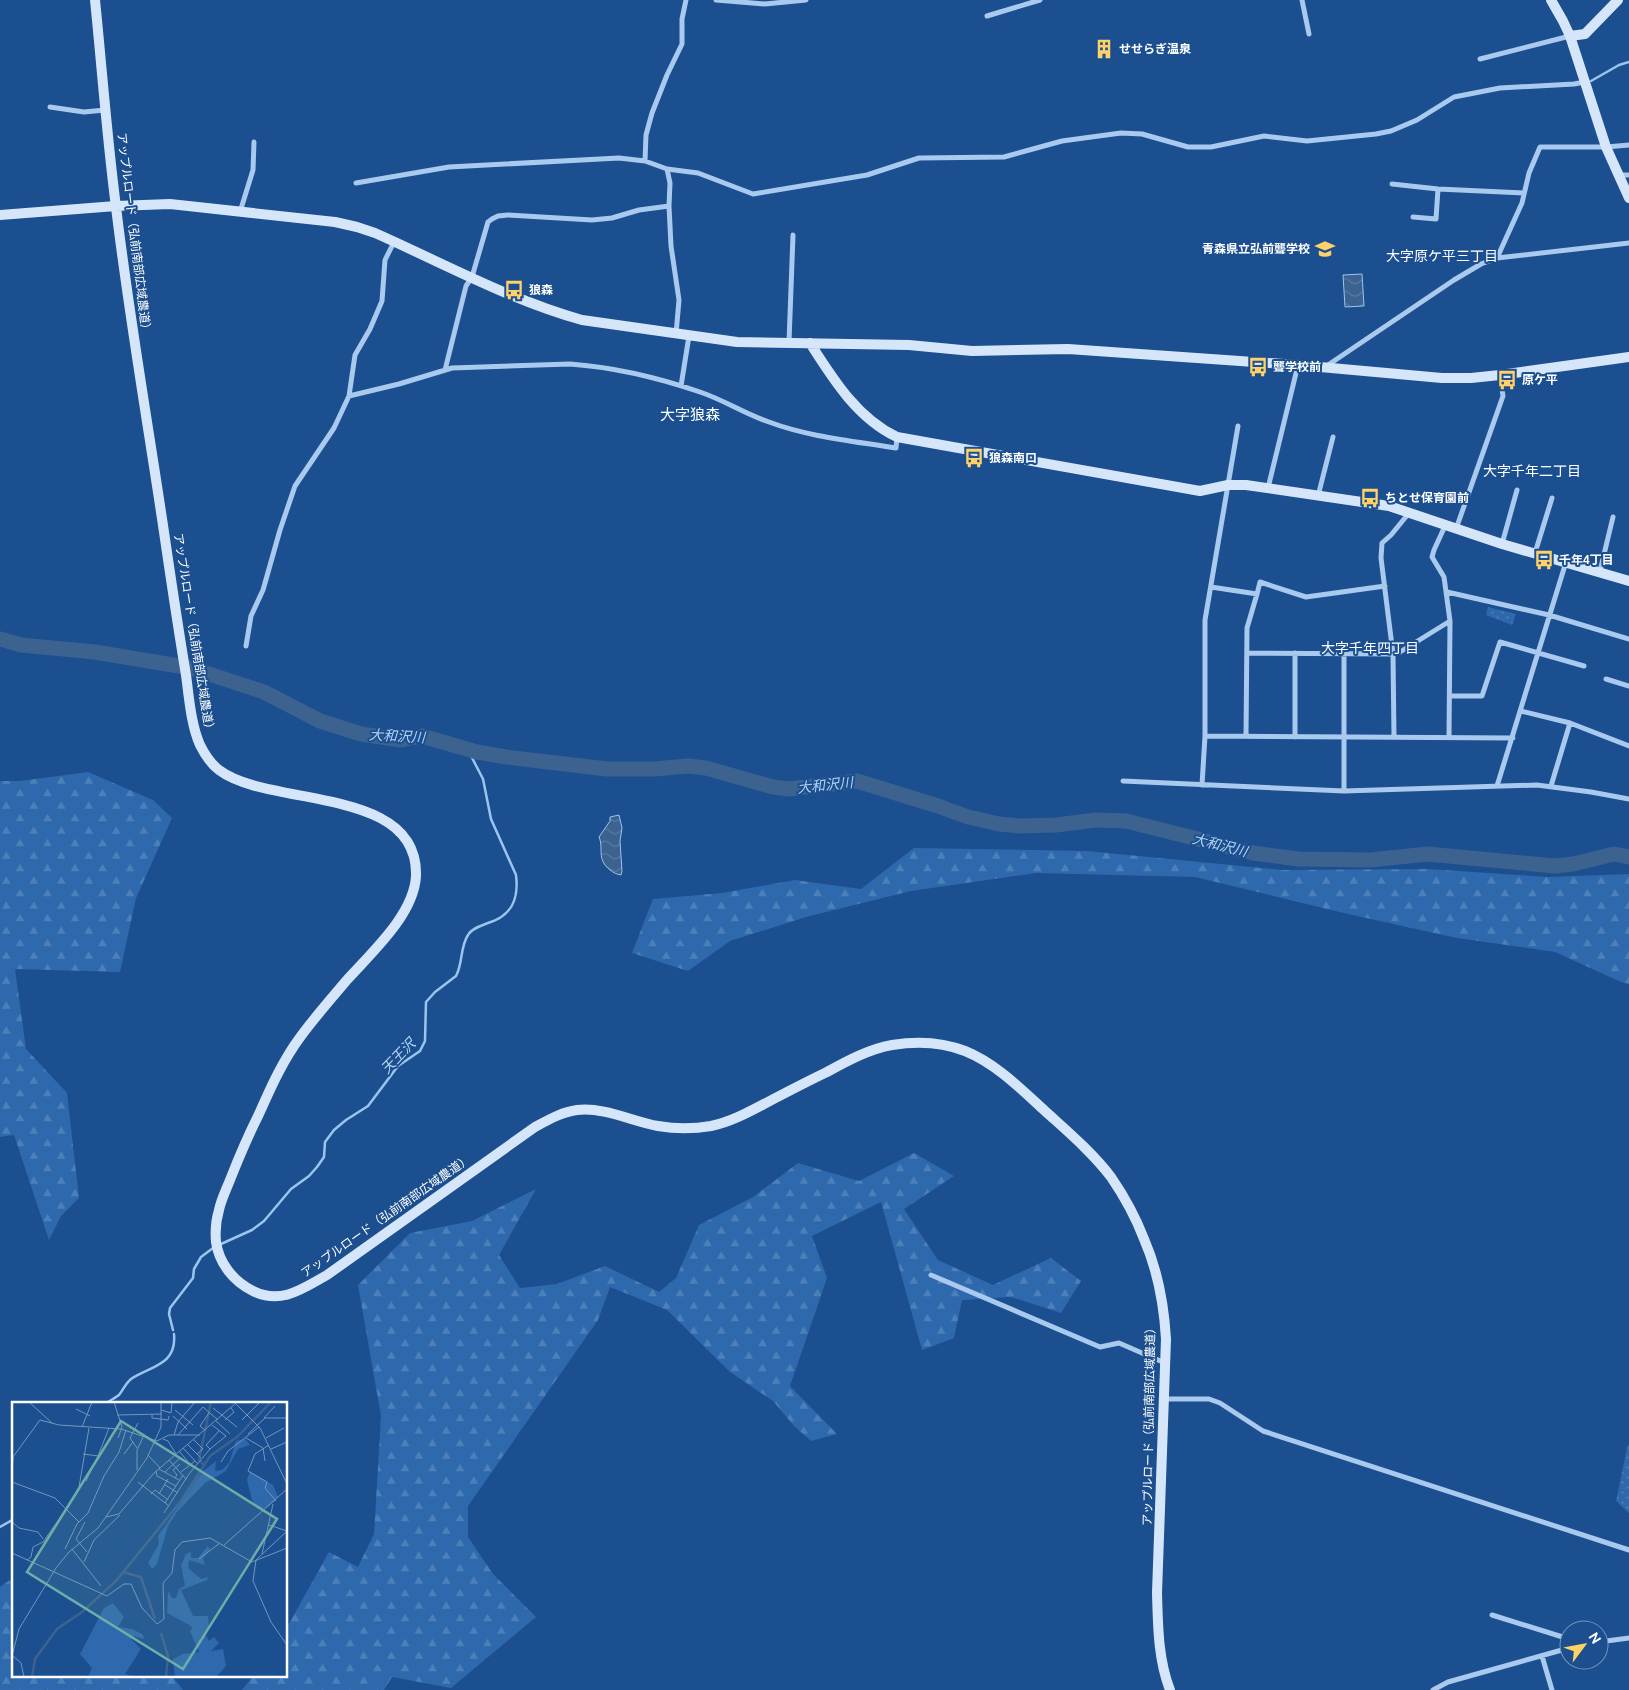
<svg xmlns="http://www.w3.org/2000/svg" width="1629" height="1690" font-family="Ubuntu,'Noto Sans JP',sans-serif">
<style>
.forest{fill:url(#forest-firs)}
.park{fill:url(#park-dots)}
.water{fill:url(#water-waves);stroke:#9cc4f0}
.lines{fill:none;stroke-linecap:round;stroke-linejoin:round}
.stream{stroke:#9cc4f0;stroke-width:2.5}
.river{stroke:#3c6290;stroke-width:15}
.street{stroke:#a9c9ee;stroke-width:5}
.secondary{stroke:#d6e6fa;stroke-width:10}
.labels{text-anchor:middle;stroke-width:4;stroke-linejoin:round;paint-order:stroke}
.poi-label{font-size:12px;font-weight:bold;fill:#fff;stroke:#1b4f8f;text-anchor:start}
.street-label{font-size:12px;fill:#fff;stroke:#1b4f8f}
.neighbourhood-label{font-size:14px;fill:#fff;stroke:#1b4f8f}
.water-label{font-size:14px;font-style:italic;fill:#b5d3f5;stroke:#1b4f8f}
.quarter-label{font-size:15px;fill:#fff;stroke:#1b4f8f}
.inset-river{fill:none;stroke:#3c6290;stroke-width:2.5}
.inset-road{fill:none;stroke:#7695bc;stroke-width:1}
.view{fill:#6fada8;fill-opacity:0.15;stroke:#6fada8;stroke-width:2.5}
.inset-edge{fill:none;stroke:#fff;stroke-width:2.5}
</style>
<defs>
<pattern id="forest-firs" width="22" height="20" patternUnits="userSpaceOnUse" patternTransform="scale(1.25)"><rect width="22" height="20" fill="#2e69ad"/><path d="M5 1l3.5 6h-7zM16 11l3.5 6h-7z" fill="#4d80b9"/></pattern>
<pattern id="park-dots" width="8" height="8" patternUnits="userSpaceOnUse" patternTransform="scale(1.25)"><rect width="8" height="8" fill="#2e69ad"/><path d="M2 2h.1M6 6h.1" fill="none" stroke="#4d80b9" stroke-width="1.8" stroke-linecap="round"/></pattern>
<pattern id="water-waves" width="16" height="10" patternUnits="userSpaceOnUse" patternTransform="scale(1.25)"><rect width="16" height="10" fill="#3c6290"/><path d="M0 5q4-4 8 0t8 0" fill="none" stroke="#597aa1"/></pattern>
</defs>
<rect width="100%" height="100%" fill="#1b4f8f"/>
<path class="forest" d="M88,772L153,800L172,818L136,898L120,972L15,969L26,1049L67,1093L79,1198L61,1216L49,1240L14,1135L0,1137V781H20Z
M914,848L1087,851L1283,870L1428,869L1548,877L1629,874V984L1621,982L1555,952L1457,938L1348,914L1195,877L1036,873L911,891L806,917L730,941L688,971L632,953L653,899L722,893L795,880L861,889Z
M914,1153L954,1176L904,1209L938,1260L993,1285L1051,1258L1081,1281L1061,1313L1011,1297L962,1300L954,1338L922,1350L881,1202L812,1236L827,1278L790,1386L837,1434L811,1441L794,1426L773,1401L730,1372L667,1310L610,1287L598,1320L468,1506V1537L493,1574L536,1617L451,1688L392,1677L384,1690H242L253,1676H286V1629L329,1552L358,1567L374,1534L381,1416L358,1285L410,1233L472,1221L536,1189L499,1255L520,1288L557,1284L605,1266L659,1292L676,1278L699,1225L753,1197L798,1163L859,1181Z
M14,1577V1676H172L183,1690H0V1587Z"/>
<path class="park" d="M1488,607L1516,614L1512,625L1486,615Z
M1629,1444V1513L1616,1501L1627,1448Z"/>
<path class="water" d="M1362,274L1364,306L1345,307L1343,275Z
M619,815L622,828L620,841L622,871L621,875C616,874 614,873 610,870C596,859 604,848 599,837L610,821V817Z"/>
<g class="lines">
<path class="stream" d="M1591,81L1619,65L1629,62
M221,1244L252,1230L264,1221L291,1189L309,1176L317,1167L324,1157L325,1142L334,1130L346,1120L368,1106L398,1066L420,1051L425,1041L426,1002L435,992L456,976C463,963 460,947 468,935C472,928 481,926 488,923C512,916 519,899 516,875L491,819L483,779L468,750
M173,1330L169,1314L170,1308L193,1278L194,1269L201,1257L213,1248
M105,1404C109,1401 115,1398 119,1395C123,1390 126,1383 131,1379C151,1366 177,1365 174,1334
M0,1527L14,1519"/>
<path class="river" d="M0,639L21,645L95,652L191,668L264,692L320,721L361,734L401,740L422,736L477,752L506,757L607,769H654L688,766L706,768L773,787L789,789L857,781L938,806L968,817L999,824L1020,826L1056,825L1096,820L1126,821L1253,853L1298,859L1371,860L1427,854L1555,866L1573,864L1614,854L1629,857"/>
<path class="street" d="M716,0L765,4L806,0
M1302,0L1309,34
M987,16L1040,0
M1480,59L1570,36
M50,107L84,112L105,110
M645,161L646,135L652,113L667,75L682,44V19L686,0
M667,169L670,183L669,206L671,246L679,300L676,334
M1619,175H1629
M356,183L449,167L619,158L645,161L667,169L698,173L753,194L867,175L919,158L1004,157L1062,141L1121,133L1142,134L1188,147H1211L1264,136L1307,141L1376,134L1391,131L1417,120L1454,97L1500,88L1574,84L1585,82
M1392,184L1438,189L1524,193
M240,212L253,170L254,142
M1413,217L1436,219L1438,189
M1497,258L1522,203L1529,173L1540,147H1606L1629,145
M789,342L793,235
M1325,367L1454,280L1481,264L1497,258L1629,243
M445,370L466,286L472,277L488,222L492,219L498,216L508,215L592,220L612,218L639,210L669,206
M681,386L689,336
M349,396L399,384L452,368L570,364C612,367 659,378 700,392C724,400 745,414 769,422C809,437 853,441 896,448L897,437
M1268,488L1298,365
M1318,496L1333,437
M1445,526L1434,550L1432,557L1444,577L1450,621L1449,737
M1456,529L1503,396L1500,375
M1502,544L1517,490
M1535,553L1552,498
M1600,571L1613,517
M1211,587L1257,594L1247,628L1246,736
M1447,592L1549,615L1629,639
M1257,594L1260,582L1306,597L1385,586
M246,646L251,616L263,590L280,530L295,486L334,428L349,396L355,355L370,329L382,301L385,260L394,242
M1247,653L1393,654L1400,652L1450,621
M1295,653V737
M1606,679L1629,686
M1450,696H1482L1500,642L1584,666
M1521,711L1570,723L1629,746
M1205,736L1513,738
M1394,737L1393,654L1381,558L1382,543L1391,535L1409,513
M1123,781L1344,791L1537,785L1591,792L1629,799
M1202,785L1205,736V620L1238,426
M1497,786L1566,562
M1551,786L1570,723
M1344,791V653
M931,1275L1100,1347L1119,1343L1165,1363
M1164,1399H1209L1220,1403L1263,1431L1629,1550
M1492,1615L1569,1639
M1599,1642L1629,1638
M1542,1656L1552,1690
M1433,1690L1448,1682L1569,1648"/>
<path class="secondary" d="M95,0C102,69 107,138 116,207C129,316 148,424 164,532C171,580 178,627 186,675C189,697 191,725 200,745C205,755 211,764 219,770C269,808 419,785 416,876C414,915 371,953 346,981C331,999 315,1017 301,1036C283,1060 271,1087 259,1114C248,1136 239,1157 230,1180C226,1190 221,1200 219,1210C216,1220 215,1231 216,1242C219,1263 233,1281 253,1291C281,1305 302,1289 327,1275L535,1127C548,1120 562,1112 577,1110C605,1107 631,1121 658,1126C675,1129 694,1129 711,1126C730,1122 747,1113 764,1104C785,1093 806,1082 827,1072C847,1061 869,1049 892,1045C916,1041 942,1042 965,1051C995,1063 1020,1088 1044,1110C1067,1131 1092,1152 1111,1177C1124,1196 1136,1218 1144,1239C1158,1271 1164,1305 1166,1339L1157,1593C1158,1626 1158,1659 1170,1690
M1551,0L1563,21L1570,36L1606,147L1629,198
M1570,36L1585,34L1618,0
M0,215L116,206L170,204L335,222L357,227L375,233C443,263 510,300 582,320L737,342L909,345L972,351L1068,349L1298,365L1442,378H1471L1500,375L1629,357
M810,343C833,379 857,418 897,437L1200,491L1228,485H1246L1389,506L1502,544L1629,581"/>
</g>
<defs>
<symbol id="building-bare" viewBox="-9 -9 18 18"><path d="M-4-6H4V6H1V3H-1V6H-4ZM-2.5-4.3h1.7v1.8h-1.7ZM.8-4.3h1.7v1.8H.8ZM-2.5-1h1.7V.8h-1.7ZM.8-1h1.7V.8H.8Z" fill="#ffd166" stroke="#1b4f8f" stroke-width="2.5" paint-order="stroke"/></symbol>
<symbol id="school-bare" viewBox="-9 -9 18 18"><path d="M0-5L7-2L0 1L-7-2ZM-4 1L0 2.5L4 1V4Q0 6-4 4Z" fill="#ffd166" stroke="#1b4f8f" stroke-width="2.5" paint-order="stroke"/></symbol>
<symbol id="bus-bare" viewBox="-9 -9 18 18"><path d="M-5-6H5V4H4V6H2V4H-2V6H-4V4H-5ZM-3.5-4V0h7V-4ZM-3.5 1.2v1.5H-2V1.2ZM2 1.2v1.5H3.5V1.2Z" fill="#ffd166" stroke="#1b4f8f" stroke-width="2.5" paint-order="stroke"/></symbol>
</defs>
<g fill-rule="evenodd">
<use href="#building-bare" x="1090" y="35" width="28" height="28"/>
<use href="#school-bare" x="1311" y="235" width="28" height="28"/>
<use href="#bus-bare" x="500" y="276" width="28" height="28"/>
<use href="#bus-bare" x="1244" y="353" width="28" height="28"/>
<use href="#bus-bare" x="1493" y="366" width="28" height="28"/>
<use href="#bus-bare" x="960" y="444" width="28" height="28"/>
<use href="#bus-bare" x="1356" y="484" width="28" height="28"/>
<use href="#bus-bare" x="1530" y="546" width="28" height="28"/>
</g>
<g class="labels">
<g class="poi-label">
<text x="1119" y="53">せせらぎ温泉</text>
<text x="1310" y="253" text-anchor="end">青森県立弘前聾学校</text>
<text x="529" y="294">狼森</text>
<text x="1273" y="371">聾学校前</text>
<text x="1522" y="384">原ケ平</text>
<text x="989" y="462">狼森南口</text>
<text x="1385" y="502">ちとせ保育園前</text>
<text x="1559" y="564">千年4丁目</text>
</g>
<g class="street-label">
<text transform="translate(134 234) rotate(83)" y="4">アップルロード（弘前南部広域農道）</text>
<text transform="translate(194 634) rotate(81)" y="4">アップルロード（弘前南部広域農道）</text>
<text transform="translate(386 1216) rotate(-35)" y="4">アップルロード（弘前南部広域農道）</text>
<text transform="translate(1149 1424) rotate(-89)" y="4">アップルロード（弘前南部広域農道）</text>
</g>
<g class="neighbourhood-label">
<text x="1442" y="261">大字原ケ平三丁目</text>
<text x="1532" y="476">大字千年二丁目</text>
<text x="1370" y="653">大字千年四丁目</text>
</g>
<g class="water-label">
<text transform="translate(397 736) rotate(3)" y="5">大和沢川</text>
<text transform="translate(825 785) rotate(-6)" y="5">大和沢川</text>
<text transform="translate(1220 845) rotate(14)" y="5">大和沢川</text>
<text transform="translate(398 1056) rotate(-46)" y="5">天王沢</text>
</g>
<g class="quarter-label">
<text x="690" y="420">大字狼森</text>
</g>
</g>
<g transform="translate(12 1402)">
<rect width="275" height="275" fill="#1b4f8f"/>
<path d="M233,37L238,43L226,47L214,69L193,81L165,110L156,124L145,162L140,167L136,161L147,142L146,134L190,70L204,59L203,69L210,68L217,61L224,39ZM196,144L198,148L191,156L193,163L177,158L176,166L189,177L196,175L195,178L169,188L181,214H196L197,226L193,231L197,239L202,235L207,241L199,249L211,247L214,264L204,275H163L161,257L171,252L187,250L178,229L180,227L179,224L155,211L156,189L160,196H164L167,187L173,184L169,163L174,152L179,150V156H186ZM101,201L112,215L106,225L120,227L130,232L133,237L121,234L119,237L129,247L113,272L124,275H76L80,266L68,252L92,206Z" fill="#2e69ad"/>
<path d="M238,69L261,83L266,95L255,106L247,107L240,98L235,78Z" fill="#2e69ad"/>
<path d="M248,90L252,94L247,98L250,102L259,95L263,99L255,106L247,107L241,99Z" fill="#2e69ad"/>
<path class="inset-river" d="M193,64L187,58L199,0M111,170L129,175L143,217M149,231L156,254L154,275M20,275L23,257L45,227L70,210L104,179L169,99L198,54L225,35L259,0"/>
<path class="inset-road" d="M17,0L40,21M102,0L110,25L106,36M222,0L248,26L275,82M201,6L225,25M64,7L78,14M149,8L159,11L160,0M163,8L181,23M105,13L150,12M140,13V16L156,18L157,14M161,14L175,27M252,16L263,4M213,18L222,10L219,6M230,18L248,0M204,19L218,32M70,25L80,0M193,28L188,24L197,11M236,32L253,16H275M162,33L166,20L183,0M166,33L191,5L206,18M234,36L251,46L253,59M254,36L272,26M151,37L156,39L164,52M182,38L191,47L185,52M176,43L189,56M257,43L243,52L236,69L255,80L253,86L264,99M125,46L118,36L126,21M171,46L186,62M198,47L194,43L207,29M259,47L275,40M167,49L178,62M71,52L86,54L74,79M112,52L121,40M136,53L148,66M86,54L97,26M157,58L174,77M209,60L216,49L247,25M147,67L167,78M125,68V48L132,33M144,69L145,74L164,84M153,70L168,56M169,70L183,59M0,72L1,55L28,18L47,23L109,27L145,39L157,33H188M163,76L165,73L161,68L168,62M0,80L43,96L67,120M126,80L157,104M153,83L166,91M139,92L143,88L155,97M147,92L156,77M153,101L171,73M152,111L177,72L198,47L214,34L200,23M94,115L107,112L142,71L224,1M0,120L7,126L26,130L31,137M73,120L64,137L75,150M257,123L275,129M275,129L244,158L241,179L259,220L275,243M212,143L275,87M53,147L65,122L76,111L92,74L107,50L114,28M60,147L89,184M0,151L95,194L112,182H119L130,206L145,222L152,217L151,181L160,171L163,148L170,140L198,136L240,160L275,146M250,152L261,102M187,157L208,141M15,158L19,155L21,145L31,140L62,96L67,85L77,26M72,160L82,138L108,113M0,254L7,227L44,166L57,150L86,126L135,56L149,25V0M1,254L9,261L12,275"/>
<path class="view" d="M109,19L265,117L171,267L15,170Z"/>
<rect width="275" height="275" class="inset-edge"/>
</g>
<g transform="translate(1584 1645) rotate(58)"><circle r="24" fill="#1b4f8f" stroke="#7695bc"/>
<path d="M0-4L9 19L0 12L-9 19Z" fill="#ffd166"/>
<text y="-8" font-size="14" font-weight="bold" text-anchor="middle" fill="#ffffff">N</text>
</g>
</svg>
